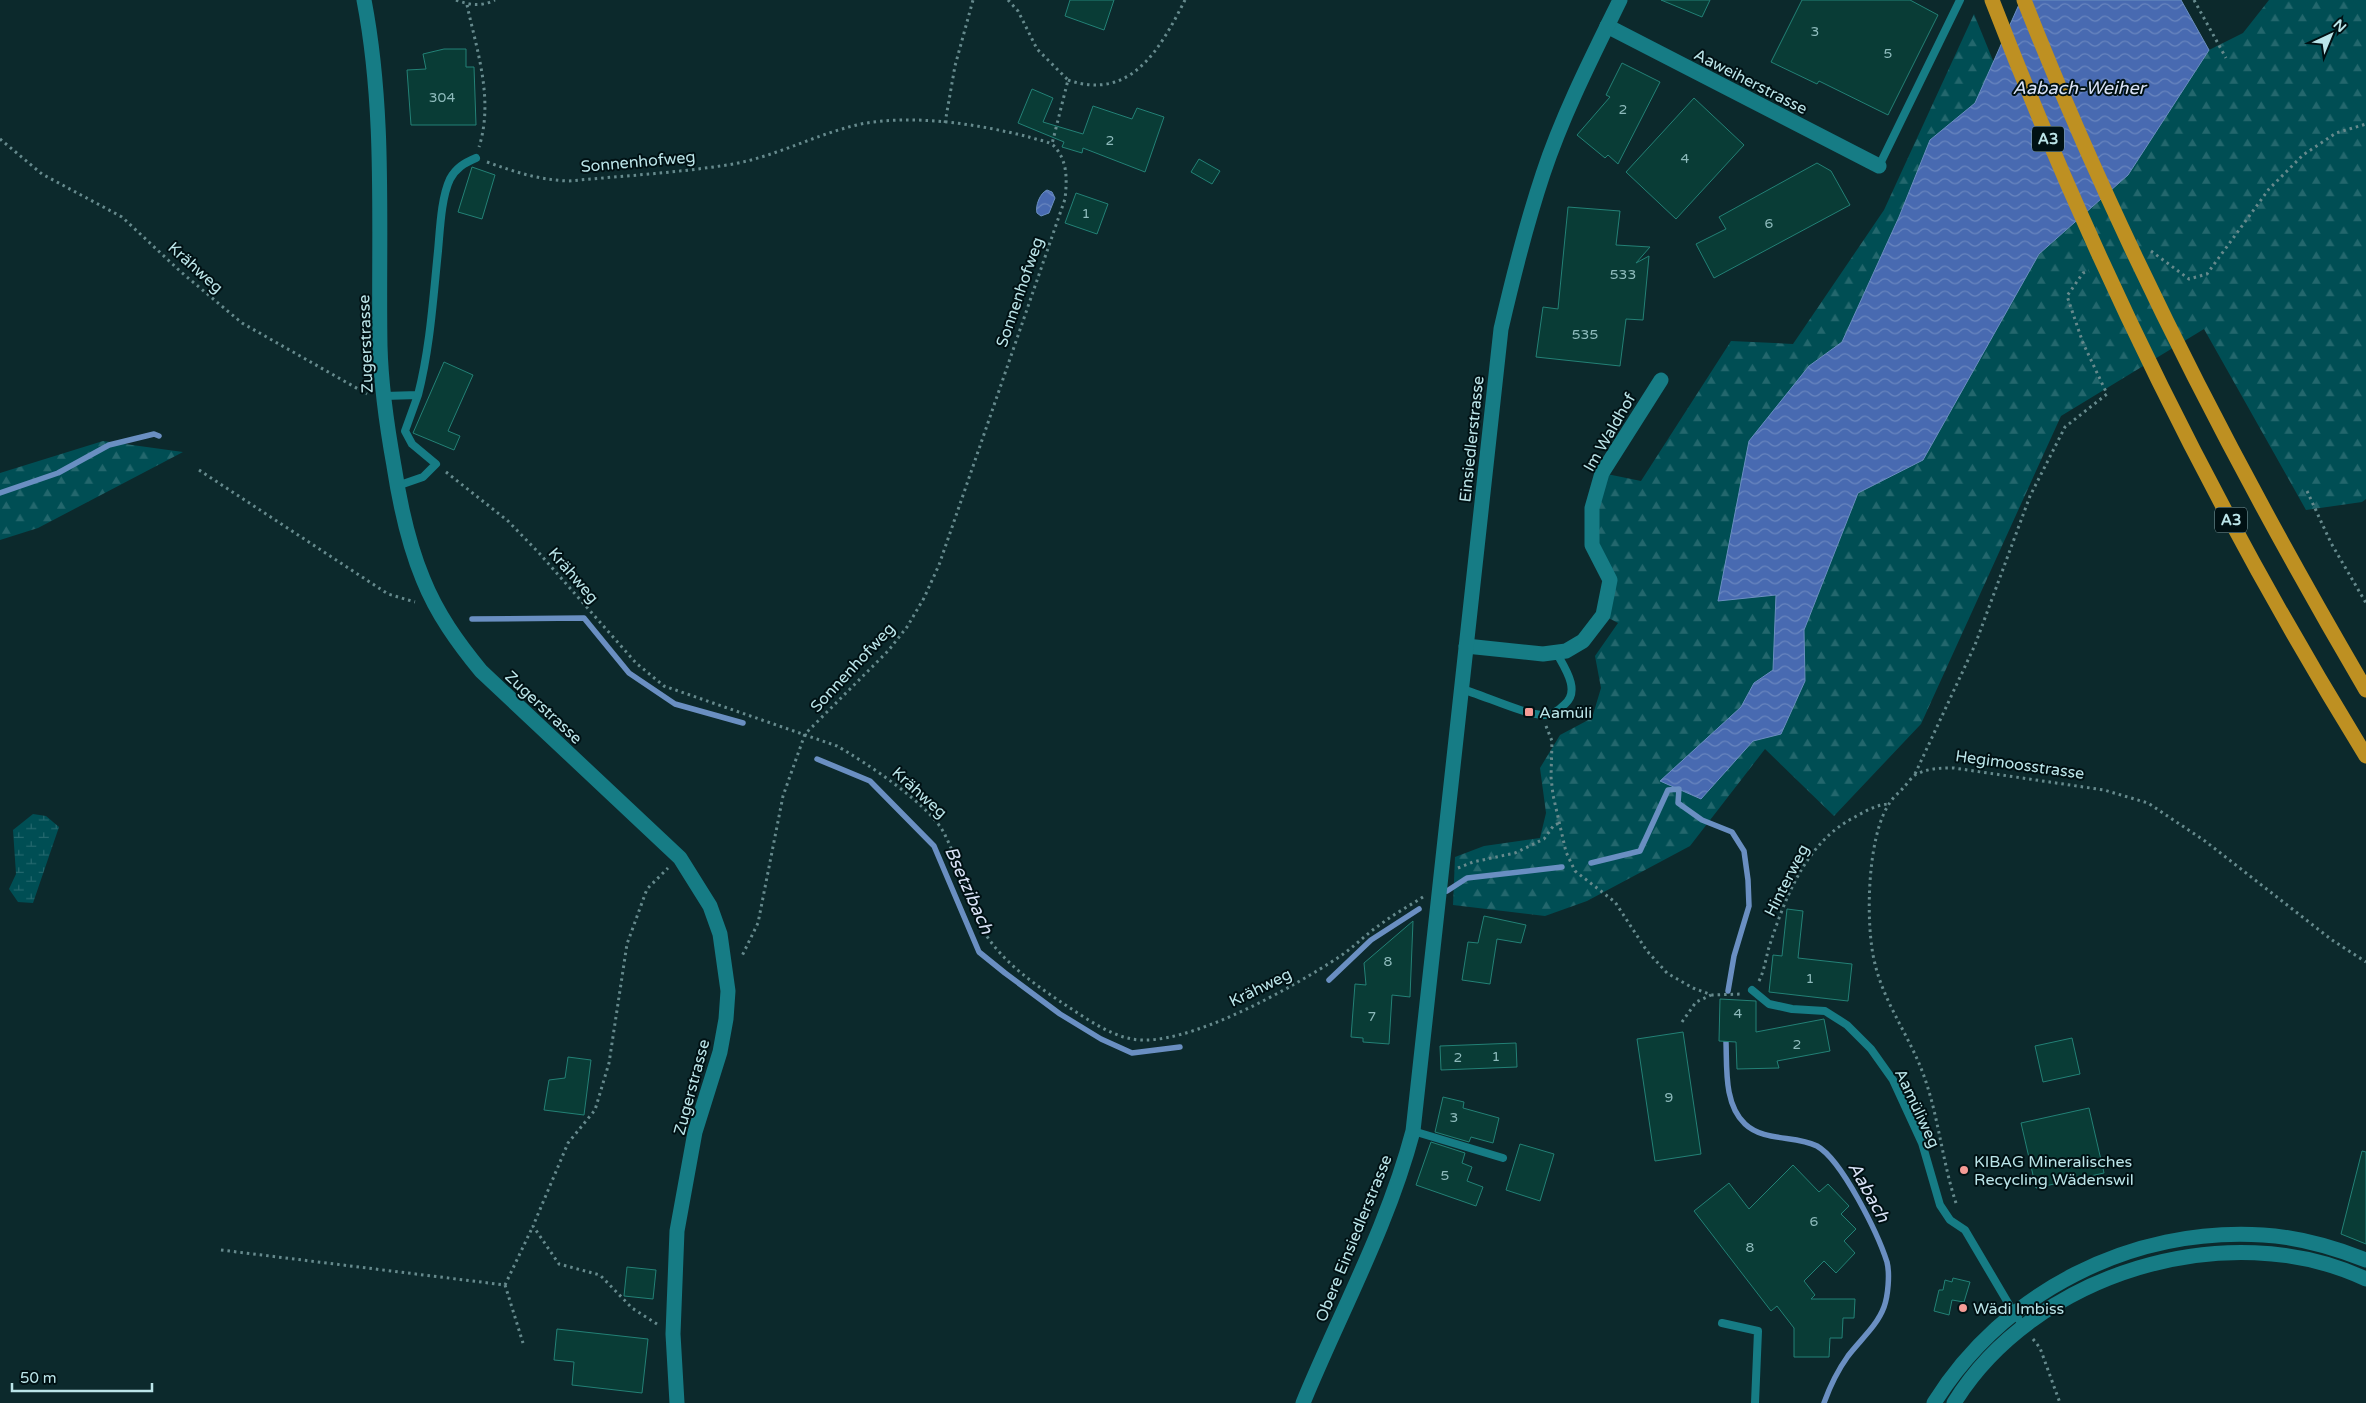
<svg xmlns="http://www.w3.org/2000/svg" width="2366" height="1403" font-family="'Varela Round',sans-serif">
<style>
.forest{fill:url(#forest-firs)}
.wetland{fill:url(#wetland-marsh)}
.water{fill:url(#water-waves);stroke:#6a8fc2}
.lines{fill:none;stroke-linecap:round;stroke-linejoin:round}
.stream{stroke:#6a8fc2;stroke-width:5.5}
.building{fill:#093c36;stroke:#238176}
.path{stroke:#668a8d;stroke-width:3;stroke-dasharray:2.5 4;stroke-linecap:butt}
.lane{stroke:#167c85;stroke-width:8}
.street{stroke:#167c85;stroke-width:15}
.secondary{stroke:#167c85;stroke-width:15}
.highway{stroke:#be9022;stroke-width:15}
.poi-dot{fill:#f59c96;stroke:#001114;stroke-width:2}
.labels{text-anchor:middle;stroke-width:4;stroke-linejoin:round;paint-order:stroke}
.number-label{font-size:14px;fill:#8ebbbc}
.shield{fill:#001114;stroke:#83a5a9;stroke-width:1}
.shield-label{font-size:15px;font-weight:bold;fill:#bbe5e9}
.street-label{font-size:16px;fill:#bbe5e9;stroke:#001114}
.poi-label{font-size:16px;fill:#bbe5e9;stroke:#001114;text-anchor:start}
.water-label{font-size:18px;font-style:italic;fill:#d8e2f6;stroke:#001114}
</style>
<defs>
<pattern id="forest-firs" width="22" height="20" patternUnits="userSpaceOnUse" patternTransform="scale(1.25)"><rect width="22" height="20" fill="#004e54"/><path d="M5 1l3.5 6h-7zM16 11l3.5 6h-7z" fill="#23676d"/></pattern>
<pattern id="wetland-marsh" width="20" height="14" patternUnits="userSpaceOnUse" patternTransform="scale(1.25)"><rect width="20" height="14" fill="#004e54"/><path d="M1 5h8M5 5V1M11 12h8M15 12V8" fill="none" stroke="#23676d"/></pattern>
<pattern id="water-waves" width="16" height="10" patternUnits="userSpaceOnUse" patternTransform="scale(1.25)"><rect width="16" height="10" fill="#486ab1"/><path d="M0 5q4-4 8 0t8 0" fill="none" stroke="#6986bf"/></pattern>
</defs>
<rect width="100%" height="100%" fill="#0c292c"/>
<path class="forest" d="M2269,0H2366V499L2362,502L2306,510L2204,329L2061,416L1921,724L1834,816L1765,749L1690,846L1587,901L1545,916L1453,905L1455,857L1484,846L1540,838L1546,813L1540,768L1560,735L1592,718L1601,688L1595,656L1618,623L1603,615L1610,577L1592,545L1602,473L1641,481L1731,341L1793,344L1884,210L1974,14L1994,63L1975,103L1930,140L1899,217L1842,342L1809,366L1718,601L1776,595L1773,670L1754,683L1741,707L1661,781L1700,799L1753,741L1781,734L1805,681L1804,630L1858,493L1923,460L2039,254L2128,175L2209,50L2243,33Z
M103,441L183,452L38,528L0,540V473Z"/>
<path class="wetland" d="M33,814L46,816L59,827L33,903L18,902L9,889L16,874L13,830Z"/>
<path class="water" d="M2021,0H2181L2209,50L2128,175L2039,254L1923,460L1858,493L1804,630L1805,681L1781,734L1753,741L1701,799L1660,781L1741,707L1754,683L1773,670L1776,595L1718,601L1749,441L1809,366L1842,342L1899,217L1930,140L1975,103Z
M1047,190L1052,192L1055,198L1049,213L1041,216L1037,213C1035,206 1040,193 1047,190Z"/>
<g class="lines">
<path class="stream" d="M0,493L58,473L109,445L154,434L159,436
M472,619L584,618L629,673L675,704L743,723
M817,759L870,781L934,846L979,952L1005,973L1060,1014L1101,1039L1132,1053L1180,1047
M1679,789L1678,803L1702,820L1732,832L1744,851L1748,880L1749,906L1734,956L1728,991
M1591,863L1640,851L1668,790L1679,789
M1447,891L1467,878L1562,867
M1329,980L1371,940L1419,909
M1726,1042C1727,1069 1724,1104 1745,1124C1764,1142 1796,1135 1817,1146C1842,1160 1878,1234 1887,1262C1890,1274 1888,1296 1884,1307C1877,1326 1860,1340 1848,1356C1838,1370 1830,1386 1824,1403"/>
</g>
<path class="building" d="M1070,0H1114L1104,30L1065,16Z
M1661,0H1710L1702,17Z
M1802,0H1910L1938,15L1888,115L1819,81L1817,84L1771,62Z
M444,49H466V67H474L476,125H411L407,70L426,69L423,54Z
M1622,63L1660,82L1618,164L1608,155L1605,158L1577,135L1610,97L1606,95Z
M1032,89L1053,98L1043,122L1083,134L1093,106L1132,119L1137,108L1164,117L1145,172L1083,148L1082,153L1062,147L1064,142L1018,123Z
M1694,98L1744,145L1676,219L1626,172Z
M1199,159L1220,171L1212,184L1191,172Z
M1817,163L1831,171L1850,205L1714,278L1696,244L1726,229L1719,217Z
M472,167L495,175L482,219L458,212Z
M1076,193L1108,204L1097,234L1065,223Z
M1568,207L1620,211L1616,245L1650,247L1636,263L1649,256L1643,320L1626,319L1620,366L1536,357L1543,307L1558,309Z
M444,362L473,375L448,431L460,436L454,450L413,433Z
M1787,909L1803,911L1798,958L1852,964L1848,1001L1769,992L1773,955L1782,956Z
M1484,916L1526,925L1521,943L1497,939L1490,984L1462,980L1468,942L1478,943Z
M1413,921L1410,997L1392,995L1389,1044L1363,1042V1038L1351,1037L1355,984L1366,985L1364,963Z
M1720,999L1756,1001V1032L1824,1019L1830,1051L1777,1061L1779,1068L1737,1069L1736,1042L1719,1041Z
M1683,1032L1701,1154L1655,1161L1637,1039Z
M2072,1038L2080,1074L2043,1082L2035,1046Z
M1516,1043L1517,1067L1441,1070L1440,1046Z
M568,1057L591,1060L584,1115L544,1110L549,1080L565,1078Z
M1443,1097L1464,1102L1463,1108L1499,1118L1493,1143L1471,1137L1469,1142L1435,1132Z
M2089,1108L2104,1173L2036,1188L2021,1123Z
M1431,1142L1465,1153L1462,1163L1472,1167L1467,1181L1483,1187L1476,1206L1416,1185Z
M1520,1144L1554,1154L1540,1201L1506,1190Z
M2362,1151L2366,1152V1244L2341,1234Z
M1793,1165L1819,1192L1828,1184L1849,1206L1841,1214L1856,1229L1844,1241L1855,1253L1836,1273L1824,1261L1804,1281L1815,1295L1811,1299H1855L1854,1318H1843L1842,1338H1830L1829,1357H1794V1328L1777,1306L1771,1311L1694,1211L1729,1183L1749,1209Z
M627,1267L656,1270L653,1299L624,1296Z
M1953,1278L1970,1282L1964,1302L1952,1300L1949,1315L1934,1311L1939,1290H1943L1945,1280L1952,1282Z
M557,1329L648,1339L642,1393L572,1385L574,1362L554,1360Z"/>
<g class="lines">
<path class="path" d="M456,0C469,5 481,7 495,0
M1008,0L1018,11L1037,49L1068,80L1052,144
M2194,0L2226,58
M467,5C477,51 494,100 479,147
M1068,80C1132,102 1161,47 1185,0
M945,123L955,66L973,0
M0,139L42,174L122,217L181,272L242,323L367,394
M487,162C515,172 539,180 569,181C621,176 675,173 727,165C774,158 815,134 861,124C913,114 978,124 1029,137C1037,140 1049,141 1054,146C1068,161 1067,180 1065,199L939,565L924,598L907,627L888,651L805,734L783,796L758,923L741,958
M2151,251L2189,279L2207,274L2269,189L2303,155L2336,133L2366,124
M199,470L388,594L415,602
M446,472L508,521L539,553L636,663L664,686L837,746C865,762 932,806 945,835C960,864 964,898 981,927C1000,960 1030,981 1061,1002C1083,1016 1106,1034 1132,1039C1185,1049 1295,986 1339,957C1354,947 1366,934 1381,924C1394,914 1409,906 1423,897
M2307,491L2331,543L2366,603
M1546,726L1552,741L1551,777L1553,795L1566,852L1575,871L1615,902L1647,951L1667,973L1693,988L1712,995L1742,994
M1915,774L1975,645L2030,496L2065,427L2107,394L2083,343L2067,296L2083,273L2089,271
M1458,868L1473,862L1515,853L1544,839L1554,825L1560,823
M1759,981C1765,969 1766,956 1770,944C1786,896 1806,843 1853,818C1864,812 1875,805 1888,804
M1682,1022L1696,1002L1711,995
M1956,1203C1943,1164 1939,1121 1926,1082C1913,1041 1885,1006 1875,964C1865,926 1867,837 1889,804C1892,798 1899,793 1904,787C1908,783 1912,776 1917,774C1929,768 1941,768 1954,768L2104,790L2148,803L2205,841L2332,940L2366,962
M221,1250L505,1285L533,1226
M505,1285L523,1343
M657,1324L632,1308L600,1275L559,1264L533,1226L568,1143L595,1110L609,1063L627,944L647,889L668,868
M2033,1339L2040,1348L2060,1403"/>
<path class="lane" d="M1879,166L1960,0
M384,396L418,395C430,348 433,300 438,251C440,230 441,198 450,179C456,168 464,163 476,158
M397,486L423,477L436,464L412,444L405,431L418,395
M1461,689C1481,694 1527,716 1545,715C1553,715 1560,709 1565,704C1581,690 1564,667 1556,652
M1752,990L1769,1004L1792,1009L1825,1011L1847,1025L1871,1049L1893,1080L1922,1143L1940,1205L1950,1220L1965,1230L2014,1313L2024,1327
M1413,1131L1503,1158
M1722,1323L1758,1331L1755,1403"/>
<path class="street" d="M1607,26L1879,166
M1466,646L1543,654L1566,651L1583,641L1603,615L1610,580L1592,545V508L1602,473L1661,380"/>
<path class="secondary" d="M364,0C386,114 378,231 380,346C381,386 387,427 394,466C400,505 408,543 423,579C437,614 458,643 481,671L680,858L710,906L720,934L728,991L726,1019L720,1052L695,1132L677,1231L673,1334L677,1403
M1303,1403C1340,1313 1388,1226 1413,1131L1501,329C1513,277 1526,225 1543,174C1563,114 1592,57 1620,0
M1934,1403C2004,1291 2132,1227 2263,1235C2298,1237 2333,1247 2366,1260
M1954,1403C2034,1273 2228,1214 2366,1279"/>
<path class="highway" d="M1992,0C2093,262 2218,516 2366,756
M2024,0C2118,240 2236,468 2366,690"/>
</g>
<g class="poi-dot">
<rect x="1524" y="707" width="10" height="10" rx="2.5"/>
<circle cx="1964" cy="1170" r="5"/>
<circle cx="1963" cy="1308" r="5"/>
</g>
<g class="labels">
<g class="number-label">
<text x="1815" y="36">3</text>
<text x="1888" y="58">5</text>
<text x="442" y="102">304</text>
<text x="1623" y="114">2</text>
<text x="1110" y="145">2</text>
<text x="1685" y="163">4</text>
<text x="1086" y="218">1</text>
<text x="1769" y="228">6</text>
<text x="1623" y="279">533</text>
<text x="1585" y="339">535</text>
<text x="1388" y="966">8</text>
<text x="1810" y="983">1</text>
<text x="1738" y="1018">4</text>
<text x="1372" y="1021">7</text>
<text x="1797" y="1049">2</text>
<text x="1496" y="1061">1</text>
<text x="1458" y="1062">2</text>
<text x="1669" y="1102">9</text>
<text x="1454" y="1122">3</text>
<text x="1445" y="1180">5</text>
<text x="1814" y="1226">6</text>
<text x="1750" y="1252">8</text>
</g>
<g class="shield">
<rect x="2032" y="126.5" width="32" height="25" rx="4"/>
<rect x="2215" y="507.5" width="32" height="25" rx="4"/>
</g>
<g class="shield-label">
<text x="2048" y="144">A3</text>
<text x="2231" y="525">A3</text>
</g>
<g class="street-label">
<text transform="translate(1751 81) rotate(27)" y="6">Aaweiherstrasse</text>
<text transform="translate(638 161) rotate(-5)" y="6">Sonnenhofweg</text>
<text transform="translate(196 267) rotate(42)" y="6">Krähweg</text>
<text transform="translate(1019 292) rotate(-71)" y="6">Sonnenhofweg</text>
<text transform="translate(365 344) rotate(-92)" y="6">Zugerstrasse</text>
<text transform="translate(1609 432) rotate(-60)" y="6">Im Waldhof</text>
<text transform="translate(1471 439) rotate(-84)" y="6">Einsiedlerstrasse</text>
<text transform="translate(574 575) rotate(49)" y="6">Krähweg</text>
<text transform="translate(852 667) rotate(-47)" y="6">Sonnenhofweg</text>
<text transform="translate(544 707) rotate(43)" y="6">Zugerstrasse</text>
<text transform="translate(2020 764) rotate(8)" y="6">Hegimoosstrasse</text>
<text transform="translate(920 792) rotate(42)" y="6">Krähweg</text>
<text transform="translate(1786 880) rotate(-63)" y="6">Hinterweg</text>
<text transform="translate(1260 987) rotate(-26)" y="6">Krähweg</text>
<text transform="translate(691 1087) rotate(-75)" y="6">Zugerstrasse</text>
<text transform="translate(1918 1108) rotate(65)" y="6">Aamüliweg</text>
<text transform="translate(1353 1238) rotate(-68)" y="6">Obere Einsiedlerstrasse</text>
</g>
<g class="poi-label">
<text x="1539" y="718">Aamüli</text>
<text x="1974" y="1167">KIBAG Mineralisches<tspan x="1974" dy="18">Recycling Wädenswil</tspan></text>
<text x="1973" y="1314">Wädi Imbiss</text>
</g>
<g class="water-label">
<text x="2079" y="94">Aabach-Weiher</text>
<text transform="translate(969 890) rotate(66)" y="6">Bsetzibach</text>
<text transform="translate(1869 1192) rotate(61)" y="6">Aabach</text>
</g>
</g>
<g transform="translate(2331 35) rotate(44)" stroke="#001114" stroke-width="4" paint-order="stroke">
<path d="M0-4L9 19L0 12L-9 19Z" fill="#bbe5e9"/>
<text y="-8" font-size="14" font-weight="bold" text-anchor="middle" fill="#bbe5e9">N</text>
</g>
<path d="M12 1383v8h140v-8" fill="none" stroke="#bbe5e9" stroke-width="2.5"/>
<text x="20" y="1383" font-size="15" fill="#bbe5e9" stroke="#001114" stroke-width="4" paint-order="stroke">50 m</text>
</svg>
